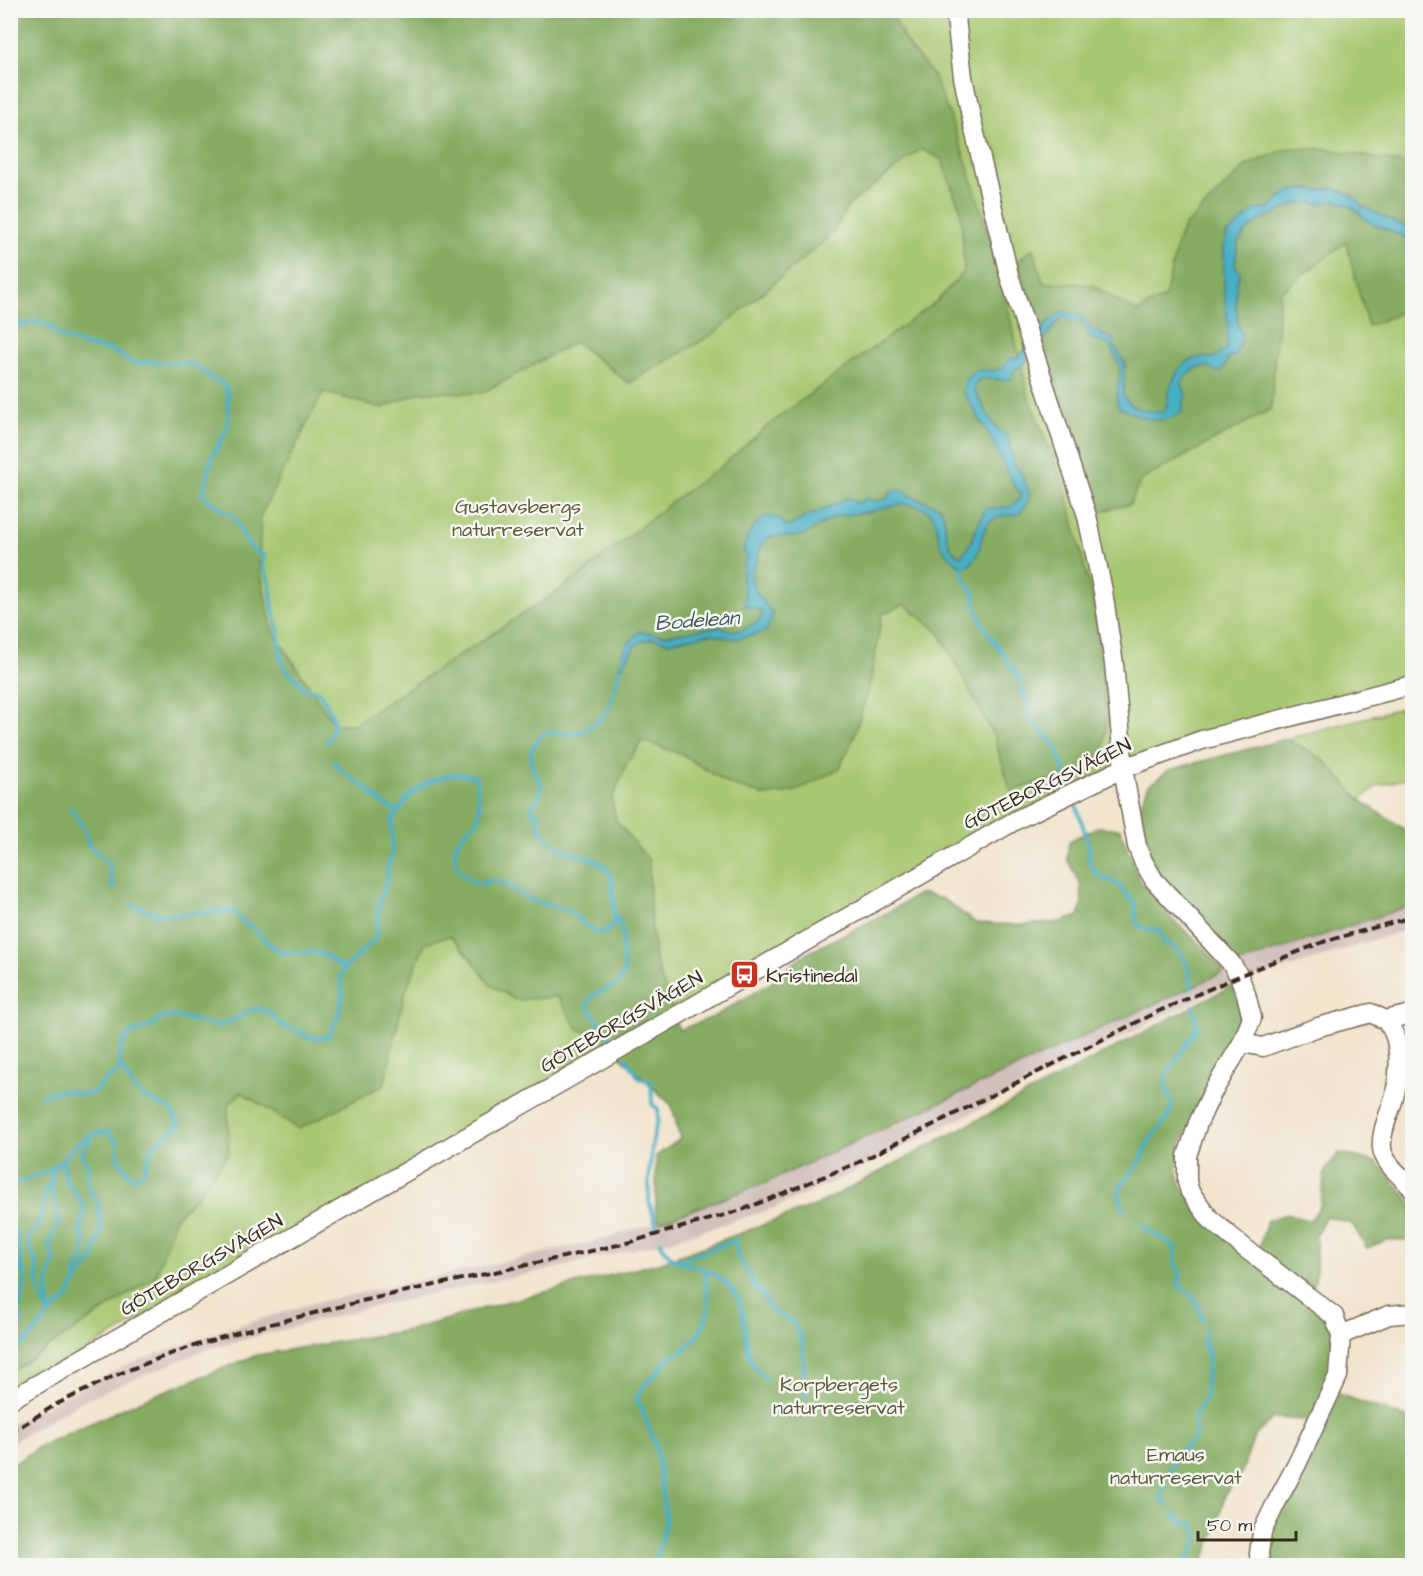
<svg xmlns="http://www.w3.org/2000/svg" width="1423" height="1576" font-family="'Architects Daughter',sans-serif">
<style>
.industrial{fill:#d1c0bd}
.green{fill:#a7c76f;stroke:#717846;stroke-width:1.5}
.forest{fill:#85ac62;stroke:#606b40;stroke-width:1.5;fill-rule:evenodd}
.water{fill:#46afc5;stroke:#406c72;stroke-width:1.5}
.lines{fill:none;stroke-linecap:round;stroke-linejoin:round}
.stream{stroke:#46afc5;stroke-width:4}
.minor-casing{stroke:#7b6b5b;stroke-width:21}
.minor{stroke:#fff;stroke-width:18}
.rail{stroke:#3b2a1e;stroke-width:4;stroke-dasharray:9 4.5;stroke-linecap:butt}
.labels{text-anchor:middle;stroke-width:5;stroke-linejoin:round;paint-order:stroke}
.park-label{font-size:20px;fill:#5b5936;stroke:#f6f6f2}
.street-label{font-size:20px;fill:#3b2a1e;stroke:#f6f6f2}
.poi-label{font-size:20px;fill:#3b2a1e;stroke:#f6f6f2;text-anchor:start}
.water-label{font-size:21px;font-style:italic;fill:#3f5958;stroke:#f6f6f2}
</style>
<rect width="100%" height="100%" fill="#f6f6f2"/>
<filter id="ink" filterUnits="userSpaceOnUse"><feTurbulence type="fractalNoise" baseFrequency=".0167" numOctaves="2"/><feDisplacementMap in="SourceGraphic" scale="12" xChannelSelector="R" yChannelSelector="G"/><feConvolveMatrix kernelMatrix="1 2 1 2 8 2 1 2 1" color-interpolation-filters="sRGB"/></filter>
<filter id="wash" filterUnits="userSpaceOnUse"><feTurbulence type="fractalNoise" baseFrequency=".008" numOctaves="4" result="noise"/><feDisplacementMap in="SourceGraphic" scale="24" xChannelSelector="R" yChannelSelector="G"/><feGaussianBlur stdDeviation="1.35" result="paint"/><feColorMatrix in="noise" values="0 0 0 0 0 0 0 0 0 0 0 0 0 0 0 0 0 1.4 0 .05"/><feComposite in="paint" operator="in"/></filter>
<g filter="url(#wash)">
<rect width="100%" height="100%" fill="#f2e4cd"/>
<path class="industrial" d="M1412,905V928L1246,981L1237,964Z
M1224,972L1232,982L848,1175L775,1208L672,1240L570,1265L367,1308L207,1349L82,1401L11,1443L10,1425L72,1392L129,1364L221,1331L310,1304L588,1243L659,1222L763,1184Z"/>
<path class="green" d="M11,11H1412V682L1091,779L11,1393Z
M1412,705V777L1377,786L1360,800L1323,759L1286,739Z"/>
<path class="forest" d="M11,11H891L905,41L934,77L949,114L967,164L998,265L1028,395L1065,487L1095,610L1107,718L1103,756L1089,769L1030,785L1011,792L994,736L940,634L905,604L882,614L871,679L854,737L839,769L796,791L766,796L729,784L681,754L642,741L627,763L612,800L616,821L649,860L650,910L655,960L679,1030L713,1017L769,984L802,956L890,911L920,893L943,899L976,923L1023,925L1060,922L1079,916L1082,902L1080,883L1067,859L1069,841L1098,827L1120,829L1140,881L1173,920L1206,949L1224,972L763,1184L659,1222L656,1213V1156L680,1139L672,1106L599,1036L578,1029L558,997L516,1000L490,985L471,958L450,936L425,943L405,993L384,1085L299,1129L241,1092L228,1106L229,1152L199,1194L175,1218L156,1276L11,1372ZM921,149L941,159L961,211L964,271L938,300L772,422L718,469L678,497L573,581L354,724H334L272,630L259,564L261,515L323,392L382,408L421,392L482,393L575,342L629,383L715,333L833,233L848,206Z
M1290,148L1328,149L1402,163H1412V308L1368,326L1346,242L1280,292L1271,409L1141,480L1130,504L1098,512L1018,261L1033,248L1043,282L1092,285L1137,312L1165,297L1179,236L1185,226L1247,165Z
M1286,739L1323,759L1360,800L1412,834V905L1237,964L1171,887L1148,859L1139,829L1141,803L1149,785L1169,770Z
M1233,985C1241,1006 1241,1017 1236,1040L1182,1142L1177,1167L1181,1187L1257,1256L1267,1220L1287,1214L1310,1221L1320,1206L1325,1170L1339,1153L1377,1162L1412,1203V1235L1410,1240H1387L1367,1248L1352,1224L1326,1216L1316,1235V1276L1307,1305L1331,1321L1337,1349L1325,1389L1412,1420V1565H1267V1540L1308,1420L1273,1418L1254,1437L1242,1472L1225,1495L1217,1528L1201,1566L11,1565L10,1467L40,1446L142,1400L257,1355L410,1330L506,1302L662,1262L817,1205Z"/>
<path class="water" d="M1332,188C1345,191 1355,195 1362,207C1379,211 1396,228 1412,226V240L1370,223L1353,208L1343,203L1333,201L1320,204L1310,202L1296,204L1259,221L1245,233L1238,242L1236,257L1235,265L1240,273L1236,286V304L1238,325L1242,338L1235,356L1229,357L1222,371L1217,372C1216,371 1209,367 1208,367C1199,364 1182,375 1182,385C1183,388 1185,391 1186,394L1182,412C1160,428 1140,417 1118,407C1114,391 1121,383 1120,368C1119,359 1112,353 1110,345L1090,338L1082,321L1068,320L1065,316L1060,319L1023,365L1012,372V379C1001,382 991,376 978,380L974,390C985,406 990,427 1007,436L1015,467L1020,471L1030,494L1026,505L1019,514C1012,516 1002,515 996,518C974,527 987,561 963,568C956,561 948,557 943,549C935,535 940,517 925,509C905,499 887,508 867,512C857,514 846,514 836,517C823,522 812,532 799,536C786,540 767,528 759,549C758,550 759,556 758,558C757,562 754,566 752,570C748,588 764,601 773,614L767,631L737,639L711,634L668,642L657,639H648L636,644L618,674C619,658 627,642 639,632L666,635L716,627L734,631L747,628L760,620L762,612L754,608L745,606C746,587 737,581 746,560C739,543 752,526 766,516L779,518L787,527C795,524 800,519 808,516C821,511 834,504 847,498L859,503L867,498L875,501L886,499L893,491L900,489L906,494L940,507C950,525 940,546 961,556C974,543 976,525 986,509L1009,507L1019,500L1021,493L1014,486L991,438L963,392L965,380L976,370C994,370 1000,375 1010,358H1017L1048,323L1062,311C1079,317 1082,311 1092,330L1113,339L1114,346L1125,363L1123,396C1136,413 1144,409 1163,413C1169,406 1166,399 1169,391C1176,368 1188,354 1213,358L1226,349L1228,325L1224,291V248L1226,235L1255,210L1268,209C1276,199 1289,190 1302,189C1314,188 1319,193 1332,188Z"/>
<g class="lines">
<path class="stream" d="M10,327L36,322L48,325L60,336L83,345L114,351L129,361L138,364L149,361L162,363H189L198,367L212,379L221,382L228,392V426L211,460L203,495L206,499L235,517C242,532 245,550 264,555L262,565L270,583L273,610L279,634L281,661L288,672L298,680L304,688L319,692C330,710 341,722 327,742
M964,565L962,572L964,578L974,593L976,608L987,632L1005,656L1010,667L1019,676L1022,690L1030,707L1029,716L1058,750L1068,781
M334,762C341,773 352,777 361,784C374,794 382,806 397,811
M1076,804L1089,846V860L1094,871L1102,878L1112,881L1120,887L1135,904L1136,923L1142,928L1158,930L1166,945H1172C1189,961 1188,966 1191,988
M71,808L85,830L89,846L109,863L112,885L115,888
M130,904L160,915L233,911L245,924L252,926L268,943L282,953L313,952L323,954L344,969
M611,1039L587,1005C593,987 619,991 624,973C626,966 621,958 622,950C623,936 624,927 614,915
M626,1058L639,1078L651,1081L652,1104L658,1109V1121L654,1133L649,1173V1201L656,1225
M41,1095L65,1090L82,1095L94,1092L109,1077L117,1074L120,1066
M63,1160L65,1179L85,1207L80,1233L85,1240L84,1256L75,1272L78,1278
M10,1185L47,1171L63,1160L75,1145L94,1133L109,1132L117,1142L118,1159L133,1179L144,1171L149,1155L154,1145L180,1125L170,1109L143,1097L134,1088L120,1064L119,1054L124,1041L131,1033L152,1026L156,1021L166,1017H178L221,1026L254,1009H262L270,1013L281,1025L299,1031L306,1036L317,1038L327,1037L338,1019L343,993L340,977L344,969L376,938L380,899L388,879L387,871L392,853V820L410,795L430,781L452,774L469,775L476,778L480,807L478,820L461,836L455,848L457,869L475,883H485L492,880L509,885L526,898L571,912L586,926L599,933L609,930L614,924C614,911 615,882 609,872C596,851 556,859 542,831C539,825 537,821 539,814L532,812V807C537,801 542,795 541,786C541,781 537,778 535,774C526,754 531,745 546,732L577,734L598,722L609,707L620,669
M1124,1210C1122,1204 1118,1198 1119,1191C1122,1179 1136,1171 1141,1160C1145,1155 1145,1148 1148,1143C1158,1128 1183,1109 1166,1090V1075L1197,1028L1193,1006
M10,1217C18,1240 30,1268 10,1288
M1141,1224L1153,1234L1168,1241L1176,1250L1175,1265L1180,1270L1179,1286C1191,1291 1201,1308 1203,1320
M678,1261L736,1240L737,1256L750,1276L754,1286L760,1290L772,1311L793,1322L799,1333L803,1347L805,1397
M704,1269C733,1284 742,1295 745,1328C746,1339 747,1351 752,1361C755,1368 762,1374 766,1380
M48,1312L38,1285L37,1264L27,1241L29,1235L38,1227L47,1188L51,1181
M49,1315L48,1283L54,1262L49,1243L58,1225V1215L51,1188L54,1166
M10,1328L22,1323L19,1309L23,1298L20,1295C28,1284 29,1277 21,1265
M10,1346L16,1348L28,1340L54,1309L66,1300L78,1278L91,1263L94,1256L102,1228L97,1200L91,1193L89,1186L87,1163L81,1154L93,1134
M1170,1471C1176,1451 1183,1451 1196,1437L1194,1416L1205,1399L1209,1349L1204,1348L1205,1330
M1165,1482L1160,1501L1167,1505
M1174,1514L1184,1524L1193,1523L1198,1538L1184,1566
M649,1566L656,1557L660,1546L666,1519L656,1446L637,1398C641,1387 648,1382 657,1373C661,1369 664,1363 668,1359C673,1355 680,1353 684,1349C714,1325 709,1303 704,1269C685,1262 668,1263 661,1242"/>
</g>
</g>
<g filter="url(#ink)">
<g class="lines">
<defs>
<path id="minor" d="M955,10L963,77L972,121L1009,275L1087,516L1103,591L1114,664L1125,780L1137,846L1143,861L1154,880L1231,963L1239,976L1246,994L1252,1018L1242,1043L1212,1093L1198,1123L1187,1156V1182L1190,1192L1210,1219L1246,1249L1334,1316L1341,1335L1338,1376L1297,1464L1275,1505L1262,1532L1259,1553L1260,1566
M1385,1020C1402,1036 1400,1072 1395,1094C1391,1111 1380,1131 1382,1148C1383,1163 1403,1178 1412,1188
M1242,1043L1263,1047L1318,1027L1371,1013L1385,1020L1412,1014
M1341,1335L1389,1315L1412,1313
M10,1400L1018,819L1124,768L1202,740L1412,685"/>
</defs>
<use href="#minor" class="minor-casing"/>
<use href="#minor" class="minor"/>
<path class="rail" d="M10,1433L55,1405L116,1375L178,1351L239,1332L366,1300L623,1244L742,1210L857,1163L1157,1012L1255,969L1323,942L1412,917"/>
</g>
</g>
<defs>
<symbol id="bus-square" viewBox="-11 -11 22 22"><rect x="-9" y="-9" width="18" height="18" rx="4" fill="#c8321e" stroke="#f6f6f2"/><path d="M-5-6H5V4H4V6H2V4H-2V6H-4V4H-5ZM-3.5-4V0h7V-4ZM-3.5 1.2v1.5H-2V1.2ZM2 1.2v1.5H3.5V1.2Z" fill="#fff"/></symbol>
</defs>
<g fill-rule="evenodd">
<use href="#bus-square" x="728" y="958" width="33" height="33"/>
</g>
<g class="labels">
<g class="park-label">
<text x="518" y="513">Gustavsbergs<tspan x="518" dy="23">naturreservat</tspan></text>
<text x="839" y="1391">Korpbergets<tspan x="839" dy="23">naturreservat</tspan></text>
<text x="1176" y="1461">Emaus<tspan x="1176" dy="23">naturreservat</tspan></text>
</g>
<g class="street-label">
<text transform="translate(1047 783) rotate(-26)" y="7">GÖTEBORGSVÄGEN</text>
<text transform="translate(621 1021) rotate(-30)" y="7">GÖTEBORGSVÄGEN</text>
<text transform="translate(201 1264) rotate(-30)" y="7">GÖTEBORGSVÄGEN</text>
</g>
<g class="poi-label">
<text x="766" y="982">Kristinedal</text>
</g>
<g class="water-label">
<text transform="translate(697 620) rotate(-4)" y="7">Bodeleån</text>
</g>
</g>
<rect width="1423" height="1576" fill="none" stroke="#f6f6f2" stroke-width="36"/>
<path d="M1198 1531v9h98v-9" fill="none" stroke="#3b2a1e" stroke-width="3"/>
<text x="1207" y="1531" font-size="18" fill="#3b2a1e" stroke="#f6f6f2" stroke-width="4.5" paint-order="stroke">50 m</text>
</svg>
